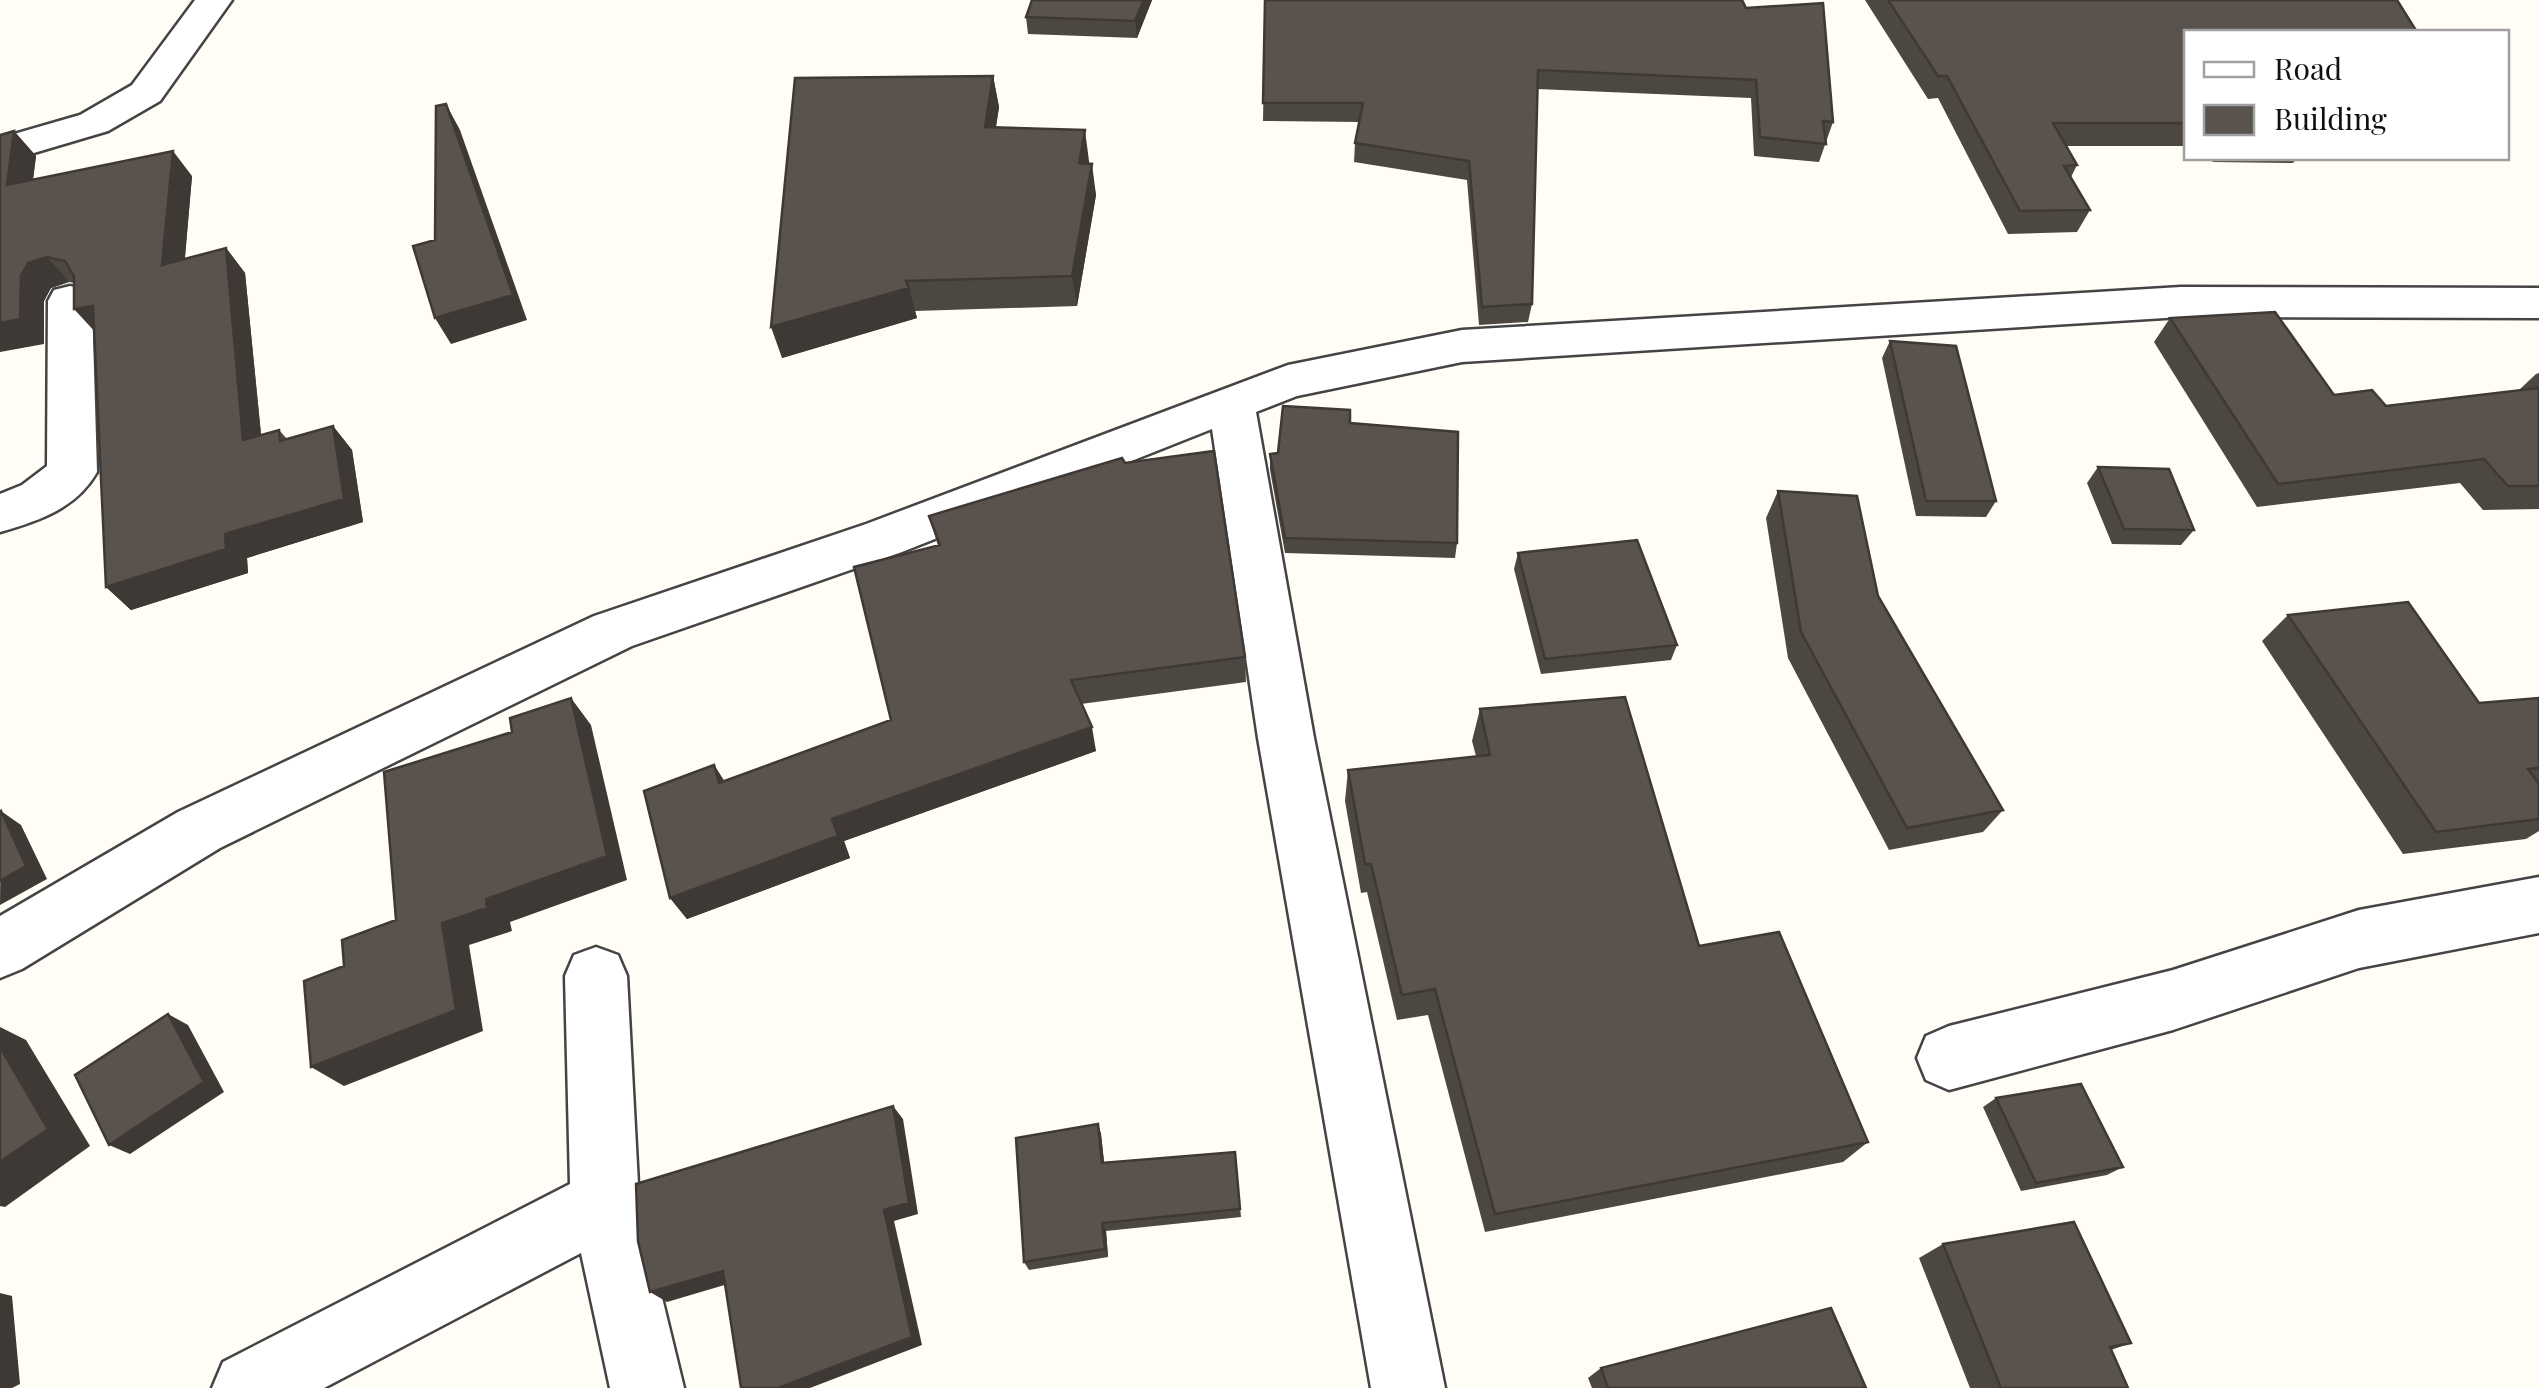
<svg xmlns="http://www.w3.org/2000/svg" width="2539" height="1388" font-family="'Playfair Display',serif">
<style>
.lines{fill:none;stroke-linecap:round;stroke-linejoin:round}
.street-casing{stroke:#444;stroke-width:5}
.street{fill:#fff;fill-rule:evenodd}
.wall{fill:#4d4742}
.shaded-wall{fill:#3f3936}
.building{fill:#5a524d;stroke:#3f3936;stroke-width:2.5}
</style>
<rect width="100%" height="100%" fill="#fffdf5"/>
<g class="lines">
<defs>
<path id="street" d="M195,0H232L160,101L108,131L0,163V138L80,115L132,85Z
M70,286L86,290L92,301L97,472C76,509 38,521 0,532V494L22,485L47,466L48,301L54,290Z
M2181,287L2539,288V318L2181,317L1462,362L1297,396L1256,412L1314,738L1445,1388H1371L1258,738L1212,429L902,552L632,646L220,848L22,969L0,978V916L178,812L594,616L866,524L1288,365L1462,330Z
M2539,877V933L2359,968L2173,1030L1949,1090L1926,1080L1917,1058L1926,1036L1949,1026L2173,970L2359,910Z
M596,947L618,955L627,976L639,1203L684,1388H610L581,1253L324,1388H212L223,1362L570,1184L565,976L574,955Z"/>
</defs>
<use href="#street" class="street-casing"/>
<use href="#street" class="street"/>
</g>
<path class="wall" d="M1032,0H1152L1137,38L1028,34L1026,17Z
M1265,0L1746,8L1833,122L1819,162L1754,156L1751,98L1537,89L1532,304L1528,322L1479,325L1467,180L1354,162L1355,143L1359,122L1263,121Z
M1865,0H2397L2186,32V146H2066L2077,165L2071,177L2090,210L2077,232L2008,234L1938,98L1928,99Z
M993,76L999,107L996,127L1089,161L1096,195L1077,306L915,311L917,318L782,358Z
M14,131L36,156L33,180L192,176L185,258L226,248L245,273L261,435L279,430L287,439L333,426L352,450L363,522L247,558L248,573L131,610L106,587L94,331L74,283L69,282L51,288L44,301V344Z
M2210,158H2297L2293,163L2213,162Z
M2170,318L2334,395L2386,406L2519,390L2536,374L2539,373V509L2483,510L2460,483L2257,507L2154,342Z
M1890,341L1996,501L1986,517L1916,516L1882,358Z
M1350,423L1457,543L1455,558L1285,553L1270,470V454L1278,453Z
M2098,467L2194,530L2181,545L2112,544L2087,483Z
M1778,491L2003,810L1983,832L1889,850L1788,658L1766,518Z
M929,516L1245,657L1246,682L1081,704L1096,751L844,841L850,858L687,919L670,898L714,765L724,781L891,720L938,546Z
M1518,553L1677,645L1671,660L1541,674L1514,569Z
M2288,615L2479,703L2539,698V831L2526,839L2403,854L2262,641Z
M1480,709L1699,946L1868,1142L1843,1162L1485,1232L1428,1015L1397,1020L1367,892L1361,893L1345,801L1348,770L1476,756L1472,741Z
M1996,1098L2123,1167L2107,1175L2021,1191L1983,1107Z
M1098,1124L1101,1134L1104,1162L1235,1152L1241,1217L1106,1231L1108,1257L1029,1270L1024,1262Z
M1943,1244L2131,1343L2111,1350L2128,1388H1970L1919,1258Z
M1601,1368L1866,1388H1592L1588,1378Z"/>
<path class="shaded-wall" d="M1144,0H1152L1137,38L1135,21Z
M993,76L999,107L991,158L985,127Z
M446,104L460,130L527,320L451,344L435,318Z
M1085,130L1089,161L1083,194L1079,163Z
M14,131L36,156L29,210L7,185Z
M173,151L192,176L182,290L162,265Z
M1092,164L1096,195L1077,306L1072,276Z
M226,248L245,273L264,464L243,440Z
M47,257L69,282L51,288L44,301V344L0,352V323L28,263Z
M909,288L917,318L782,358L771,327Z
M93,306L97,334L74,309Z
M333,426L352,450L363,522L247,558L248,573L131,610L106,587L225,534Z
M571,698L591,725L627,880L510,922L512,931L469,945L483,1031L344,1086L311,1067L442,923L486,899Z
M1092,727L1096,751L844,841L850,858L687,919L670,898L832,819Z
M714,765L729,788L719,783Z
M1,811L21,825L47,879L0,905Z
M168,1014L188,1025L224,1092L130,1154L109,1145Z
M0,1027L26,1040L90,1146L5,1207L0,1206Z
M893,1106L903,1119L918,1214L894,1221L922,1345L810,1388H778L884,1210Z
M1098,1124L1101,1134L1105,1171L1102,1163Z
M1102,1223L1106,1231L1108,1257L1105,1249Z
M723,1271L738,1281L667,1302L650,1292Z
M0,1293L12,1296L20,1384L12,1388H0Z"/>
<path class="building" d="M1032,0H1144L1135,21L1026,17Z
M1265,0H1742L1746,8L1823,3L1833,122L1823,121L1826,144L1760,137L1756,80L1538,70L1532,304L1482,307L1469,161L1355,143L1363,103H1263Z
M1888,0H2397L2417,32H2186V123H2053L2077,165L2064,166L2090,210L2020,211L1947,76H1938Z
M993,76L985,127L1085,130L1079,163L1092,164L1072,276L906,281L909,288L771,327L795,78Z
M446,104L513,295L435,318L413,246L435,240L436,106Z
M14,131L7,185L173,151L162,265L226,248L243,440L279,430L280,441L333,426L344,499L225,534L226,549L106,587L93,306L74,309V276L65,261L47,257L28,263L21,276L20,319L0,323V135Z
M2275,312L2334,395L2372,390L2386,406L2539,388V486H2508L2484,459L2278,484L2170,318Z
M1890,341L1956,346L1996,501H1926Z
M1283,406L1350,410V423L1458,432L1457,543L1285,538L1270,454L1278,453Z
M1214,451L1245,657L1071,680L1092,727L832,819L838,836L670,898L644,791L714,765L719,783L891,720L854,567L940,545L929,516L1122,458L1125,463Z
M2098,467L2169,469L2194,530L2124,529Z
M1778,491L1857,496L1878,596L2003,810L1907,828L1801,632Z
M1637,540L1677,645L1545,659L1518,553Z
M2408,602L2479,703L2539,698V768L2528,769L2539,784V819L2436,832L2288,615Z
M1625,697L1699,946L1779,932L1868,1142L1495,1214L1435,989L1402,995L1371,864H1365L1348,770L1490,755L1480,709Z
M571,698L607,856L486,899L487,908L442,923L456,1010L311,1067L304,981L344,966L342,940L396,920L384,772L512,732L510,718Z
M1,811L26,866L0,881V812Z
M168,1014L204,1082L109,1145L75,1075Z
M0,1047L48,1129L0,1162Z
M2081,1084L2123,1167L2036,1183L1996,1098Z
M893,1106L909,1203L884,1210L912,1337L778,1388H741L723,1271L650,1292L638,1241L636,1184Z
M1098,1124L1102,1163L1235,1152L1240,1209L1102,1223L1105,1249L1024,1262L1016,1138Z
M2074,1222L2131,1343L2110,1347L2128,1388H2001L1943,1244Z
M1831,1308L1866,1388H1608L1601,1368Z"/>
<rect x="2184" y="30" width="325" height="130" fill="#ffffff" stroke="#a0a0a0" stroke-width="2.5"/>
<rect x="2204" y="62" width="50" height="15" fill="#ffffff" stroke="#a0a0a0" stroke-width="2.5"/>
<text x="2274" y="80" font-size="30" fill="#111111">Road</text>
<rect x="2204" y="105" width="50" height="30" fill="#5a524d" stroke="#a0a0a0" stroke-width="2.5"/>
<text x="2274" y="130" font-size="30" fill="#111111">Building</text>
</svg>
